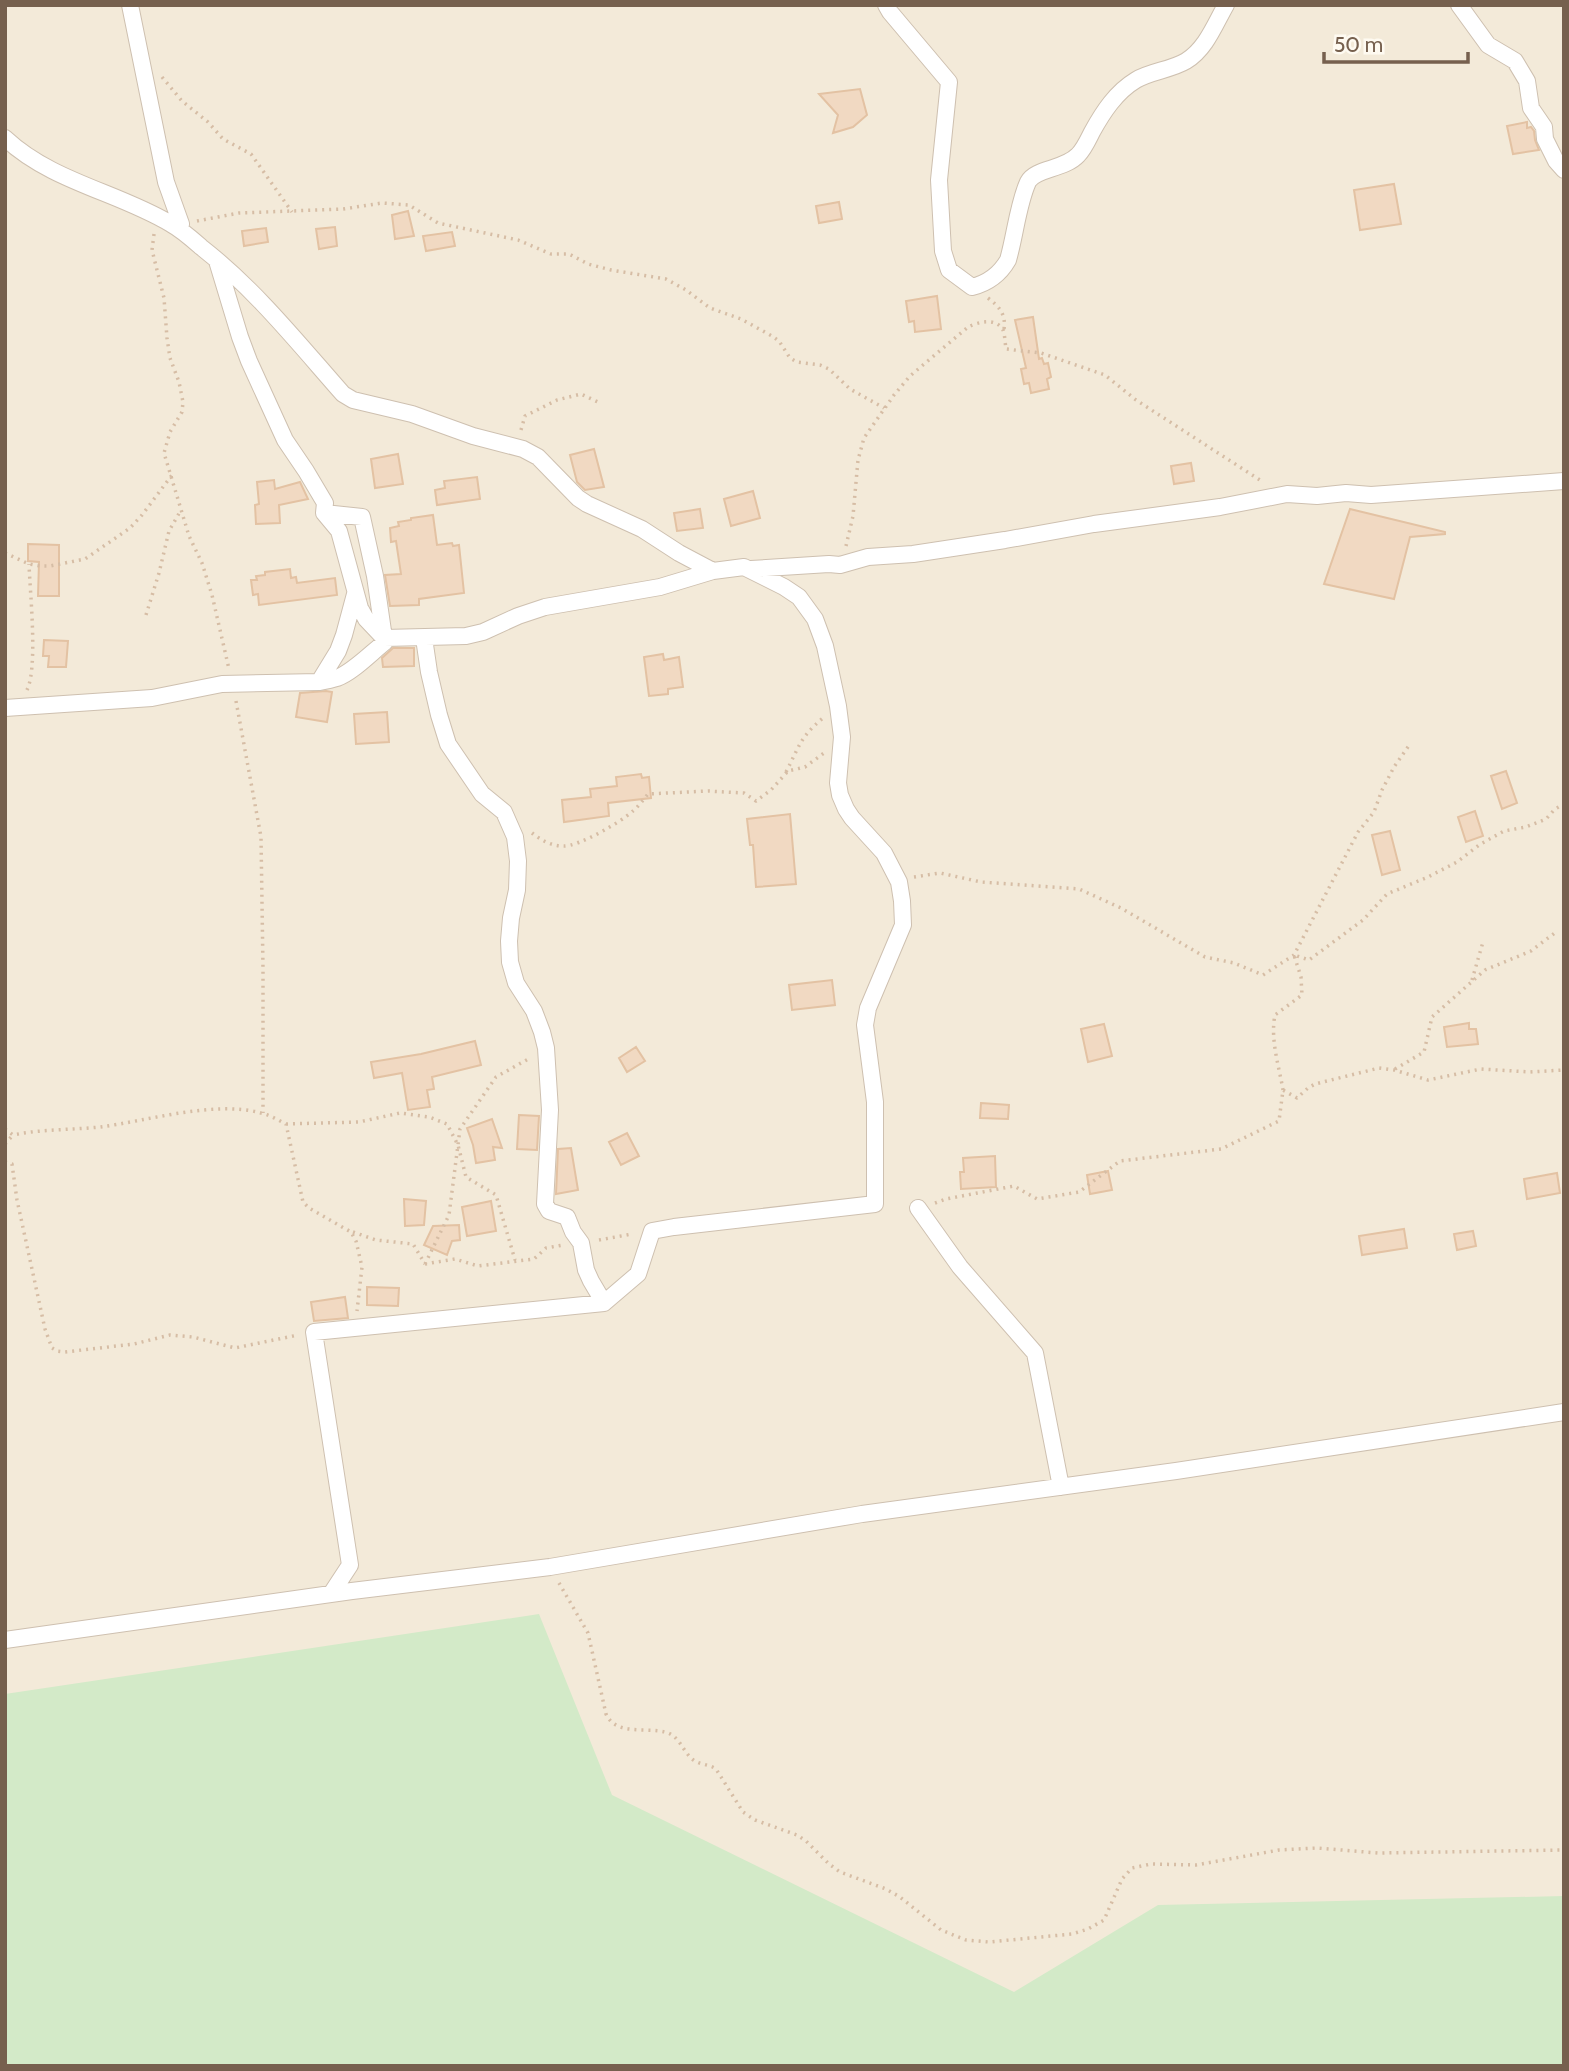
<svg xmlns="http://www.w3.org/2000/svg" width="1569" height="2071" font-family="Cabin,sans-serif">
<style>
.residential{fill:#f3ead9}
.green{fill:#d3eac8}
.building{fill:#f1d9c2;stroke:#e3c2a3;stroke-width:2}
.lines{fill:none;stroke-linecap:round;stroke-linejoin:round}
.street-casing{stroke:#cec0b0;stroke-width:18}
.path{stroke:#d6bda5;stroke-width:3.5;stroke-dasharray:2 5;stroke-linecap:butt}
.street{stroke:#fff;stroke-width:16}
</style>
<rect width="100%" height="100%" fill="#fcf7ea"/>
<path class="residential" d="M5,5H1564V2066H5Z"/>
<path class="green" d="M539,1614L612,1795L1014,1992L1158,1905L1564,1896V2066H5V1694Z"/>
<path class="building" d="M860,89L867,115L853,127L833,133L838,115L819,94Z
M1527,122V128L1531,127L1534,131L1535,140L1539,150L1513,154L1507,126Z
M1394,184L1401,224L1360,230L1354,190Z
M839,202L842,219L819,223L816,206Z
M408,211L414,236L395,239L392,215Z
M335,227L337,246L319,249L316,229Z
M266,228L268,242L244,246L242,231Z
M452,232L455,246L426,251L423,236Z
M937,296L941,329L915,332L914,321L909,322L906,301Z
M1033,317L1039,359L1042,358L1044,364L1048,363L1051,377L1047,379L1049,389L1031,393L1029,383L1024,384L1021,369L1026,368L1015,320Z
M594,449L604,487L585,490L577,482L570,455Z
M398,454L403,484L375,488L371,459Z
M1191,463L1194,481L1174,484L1171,466Z
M477,477L480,499L437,505L435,490L445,488L444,481Z
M274,480L275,489L300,482L308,499L279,505L280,523L256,524L255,505L259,504L257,482Z
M753,491L760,518L731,526L724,499Z
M700,509L703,528L677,531L674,513Z
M1350,509L1445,532V534L1410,537L1394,599L1324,584Z
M433,515L437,545L452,543L453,546L459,545L464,593L419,599V605L390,606L385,575L401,574L396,541L391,542L390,528L399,526L398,522L411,520V518Z
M28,544L59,545V596H38L39,562L28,561Z
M290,569L291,578L296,577L297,583L335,578L337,595L259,605L258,594L253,595L251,580H257L256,576L265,575V572Z
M44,640L68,641L66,667H48L49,656H43Z
M393,648H414V666L383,667L382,658Z
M663,654L664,660L679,657L683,687L668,689V694L649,696L644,657Z
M326,691L332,692L327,722L296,717L300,693Z
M387,712L389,742L356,744L354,714Z
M1506,771L1517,803L1502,809L1491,776Z
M641,774L642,778L649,777L651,798L608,803L609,816L564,822L562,800L591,797L590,789L617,786L616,777Z
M1475,811L1483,836L1466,842L1458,817Z
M790,814L796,884L756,887L753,845H750L747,819Z
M1390,831L1400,870L1382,875L1372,835Z
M832,980L835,1005L792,1010L789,985Z
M1469,1023V1029H1476L1478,1044L1447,1047L1444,1027Z
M1104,1024L1112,1056L1088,1062L1081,1029Z
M475,1041L481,1065L432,1077L434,1089L427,1090L430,1107L408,1110L402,1073L374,1078L371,1062L421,1054Z
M636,1047L645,1061L627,1072L619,1058Z
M981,1103L1009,1105L1008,1119L980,1118Z
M519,1115L539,1116L537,1150L517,1149Z
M492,1119L502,1148L493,1147L495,1160L476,1163L473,1145L467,1128Z
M627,1133L639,1156L621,1165L609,1142Z
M571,1148L578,1190L556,1194L558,1149Z
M995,1156L996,1187L961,1189L960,1172H964L963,1158Z
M1108,1171L1112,1190L1090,1194L1087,1175Z
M1557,1173L1560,1193L1527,1199L1524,1179Z
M404,1199L426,1201L424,1225L405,1226Z
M491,1201L496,1231L467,1236L462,1207Z
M459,1225L460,1240L452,1241L447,1255L424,1245L433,1226Z
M1404,1229L1407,1248L1362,1255L1359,1236Z
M1473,1231L1476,1246L1457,1250L1454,1234Z
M367,1287L399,1288L398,1306L367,1305Z
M345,1297L348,1318L314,1321L311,1302Z"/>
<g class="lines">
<defs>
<path id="street" d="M130,5L166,182L181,224
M886,5L890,12L949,82L939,180L943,251L949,270L972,287C988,283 1000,274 1008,260C1015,236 1018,204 1028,182C1035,168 1064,170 1078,155C1084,149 1088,140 1092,132C1103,112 1116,92 1136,80C1151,71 1171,70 1186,61C1206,49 1215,24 1226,5
M1459,5L1488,45L1515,61L1527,81L1531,108L1544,127L1545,139L1556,161L1564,170
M5,138C52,182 118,192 171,224C182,230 192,239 201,247C255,289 298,343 343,394L353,400L412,414L473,436L523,449L538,457L578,498L587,504L642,529L679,553L713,571
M217,261L240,337L249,361L285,440L306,471L325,503L324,513L339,531L360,608L366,619L384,638
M324,513L362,517L375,576L384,638
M751,569L829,564L840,565L868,557L913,554L1005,540L1094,524L1220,507L1287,494L1317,496L1346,493L1371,495L1564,481
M424,638L429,672L439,715L448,744L482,794L504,812L515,837L518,861L517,890L511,918L509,941L510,962L516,983L534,1011L542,1032L546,1048L550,1110L545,1204L549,1211L567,1217L573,1232L581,1243L586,1270L591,1281L604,1303
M319,682L338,651L344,635L355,594
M5,708L152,698L222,684L319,682C325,681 331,680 337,678C353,672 371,653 385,642L384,638L466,636L483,632L518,616L545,607L660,587L713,571L744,567L784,587L799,597L815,619L825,646L838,706L842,737L838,783L840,795L846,809L852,818L884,853L899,882L902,901L903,925L868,1008L865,1025L875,1102V1204L674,1227L652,1231L638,1274L604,1303L314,1332L350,1565L331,1594
M918,1208L960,1267L1035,1353L1061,1487
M5,1640L352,1591L550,1567L862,1514L1176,1471L1564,1412"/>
</defs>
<use href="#street" class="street-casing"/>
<path class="path" d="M162,77L182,101L208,122L223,139L251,154L292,212
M197,221L239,213L343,209L382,203L409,205L438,223L518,240L551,254H569L588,264L611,270L666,279L686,290L710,308L741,319L772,336L779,341L790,358L797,362L820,365L829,369L850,389L884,408
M154,234L152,250L164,298L167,338L170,358L179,382L183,402L182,412L170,432L164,453L189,536L202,563L212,595L229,669
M988,298C1000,307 1006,315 1004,329
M521,430L525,416L557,400L581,394L600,403
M846,546L853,516L858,460L864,438L894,395L910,376L968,327C978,322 996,317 1003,330C1005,335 1005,343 1006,349L1041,353L1105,375L1136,400L1263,482
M5,553L29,564L40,566H50L85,559L130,528L142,515L172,475
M146,615L159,573L169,531L181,510
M27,690C38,667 30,593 29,564
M236,701L261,837L263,969V1113
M786,772C799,747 800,737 823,718
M532,833C541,840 551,846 563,846C578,847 621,822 633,811C638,807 643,800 648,794L708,791L744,793L756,801L771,790L788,771L805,767L824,753
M914,877L940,873L981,882L1079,889L1121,908L1205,957L1234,963L1263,975L1294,955L1358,832L1374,812L1382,790L1394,767L1410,744
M1472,980L1483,942
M1395,1069L1424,1052L1432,1017L1485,970L1531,951L1556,932
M1283,1090C1279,1066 1270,1039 1275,1015L1302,995L1301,977L1294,955L1309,960L1363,920L1387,894L1428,877L1457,862L1479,845L1504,831L1526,827L1546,819L1555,809L1564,804
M286,1124L359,1122L400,1113L429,1117L447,1124L458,1145L466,1177L496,1195L515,1260
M5,1129L13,1135C42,1129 71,1130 100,1127C147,1121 215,1100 261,1113C270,1115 278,1120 286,1124L303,1202L309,1208L351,1232L356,1241L362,1267L357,1311
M5,1144L13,1135
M5,1162L12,1164L17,1200L45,1329L52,1348L57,1351L65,1352L134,1344L170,1335L193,1337L235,1348L298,1335
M935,1203L946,1199L1014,1186L1037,1199L1079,1192L1120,1161L1221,1149L1279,1121L1283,1090L1297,1098L1308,1088L1315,1084L1379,1068L1394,1070L1428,1080L1481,1069L1530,1072L1564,1070
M353,1232L376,1240L413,1244L425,1264
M599,1240L632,1234
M425,1264L449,1215L460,1129L496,1077L530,1058
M425,1264L455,1259L478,1266L534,1259L546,1248L563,1245
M559,1583L588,1633L606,1714C616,1736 645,1727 665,1732C679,1735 682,1750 692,1759C699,1765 709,1764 716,1769L743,1812L755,1820L797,1835L806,1841L829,1864L840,1872L886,1889L900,1897L941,1930L966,1940L989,1942L1072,1934L1088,1929L1104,1920L1122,1879L1132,1868L1151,1864L1196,1865L1279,1850L1317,1848L1378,1853L1564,1850"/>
<use href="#street" class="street"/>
</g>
<rect width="1569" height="2071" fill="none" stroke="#76604e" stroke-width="14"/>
<path d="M1324 52v10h144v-10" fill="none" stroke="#76604e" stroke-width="3.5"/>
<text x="1334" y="52" font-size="21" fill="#76604e" stroke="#fefaf1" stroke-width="5" paint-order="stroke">50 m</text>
</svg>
